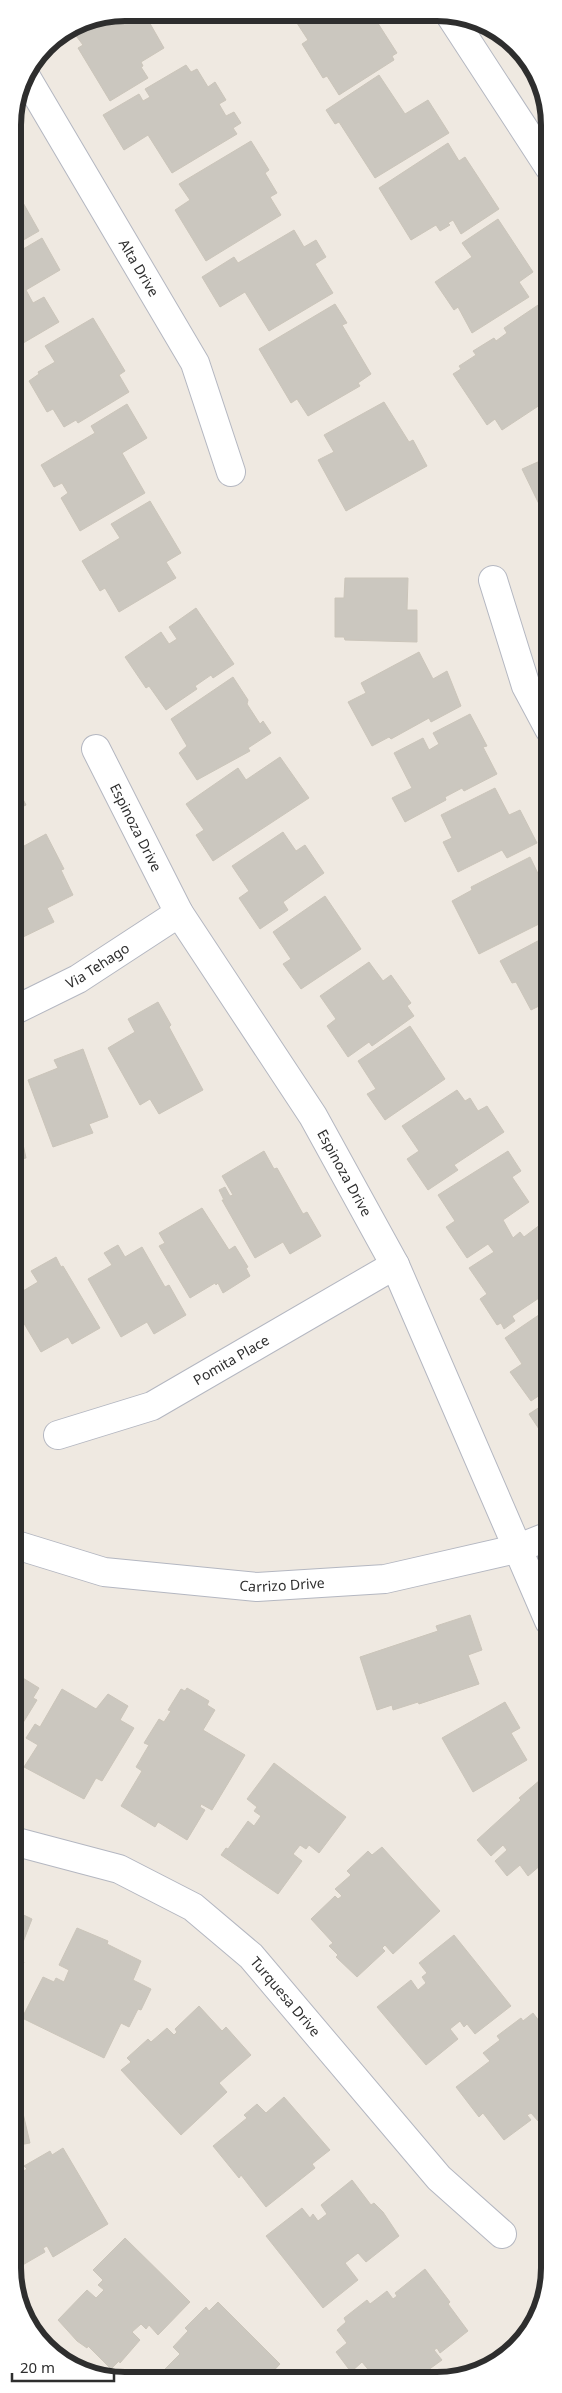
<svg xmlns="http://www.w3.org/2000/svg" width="562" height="2393" font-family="'Noto Sans',sans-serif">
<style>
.building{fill:#cbc7bf;stroke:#cbc5ba}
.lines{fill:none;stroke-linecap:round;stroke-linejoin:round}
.minor-casing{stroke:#b4b7c1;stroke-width:30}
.minor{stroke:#fff;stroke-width:28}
.labels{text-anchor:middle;stroke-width:4;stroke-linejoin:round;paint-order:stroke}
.street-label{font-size:14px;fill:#2e2e2e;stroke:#fff}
.rim{fill:none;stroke:#2e2e2e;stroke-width:6}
</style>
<rect width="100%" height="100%" fill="#efe9e1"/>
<path class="building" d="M125,12L144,13L164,48L141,62L143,66L141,67L148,78L110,101L78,48L83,45L71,29L84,21Z
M305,14H372L397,53L392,56L394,60L339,95L327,76L323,78L302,44L308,40L295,20Z
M186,65L191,72L197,69L208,87L215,82L226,100L219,104L226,116L234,112L241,123L233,128L237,134L172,173L148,135L124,150L103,115L139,94L143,101L150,97L145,89Z
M379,75L405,114L428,100L449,133L375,178L339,122L335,124L326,110Z
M251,141L269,170L265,173L277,193L270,197L281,215L206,261L175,210L190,200L179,184Z
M448,143L459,161L465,157L499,209L461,234L453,220L448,223L450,225L440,231L436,225L411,240L379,188Z
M13,185L39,231L13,246Z
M498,219L533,272L519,282L529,297L472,333L458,307L454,310L435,282L472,257L462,243Z
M294,230L304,247L316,240L326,257L315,264L333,293L269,331L245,292L220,307L202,277L234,257L238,263Z
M42,238L60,270L26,290L33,303L44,297L59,322L13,349V255Z
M544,301L549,308V345L541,350L549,359V399L502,430L495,419L487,425L453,374L461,369L459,366L476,355L473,351L494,338L496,341L507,333L504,328Z
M335,304L347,323L342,325L371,374L358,383L360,386L308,416L297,399L291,403L259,349Z
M93,318L125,371L119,375L129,392L78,423L76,420L64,427L53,409L47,412L29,381L39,374L38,372L55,362L45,346Z
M384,402L409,442L413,440L427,466L346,511L318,460L334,452L324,435Z
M127,404L147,438L122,453L145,493L80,531L61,498L68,493L62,483L54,487L41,465L95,433L91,426Z
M549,457V515L542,503L539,504L522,469Z
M150,501L181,553L166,562L176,578L119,612L105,588L100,591L82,561L120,538L111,524Z
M345,578H408L407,610H417V642L345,640L344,637H335V598H344Z
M196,608L234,664L213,678L211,675L195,686L197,689L166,710L149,686L146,688L125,657L161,632L169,644L177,639L169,627Z
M13,648L20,657V664L17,673L13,675Z
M419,652L433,679L447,671L461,706L431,722L429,718L391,739L389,737L372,746L348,702L366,693L361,683Z
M233,677L248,700L247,704L260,724L263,721L271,733L248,748L250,751L197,780L179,753L187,746L171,719Z
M470,714L487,746L483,747L497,774L464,791L462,788L445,797L446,800L405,822L392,798L412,788L394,753L423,738L429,750L439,744L433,733Z
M280,757L309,798L213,861L196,835L204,830L186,804L238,768L246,780Z
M13,780L26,805L13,811Z
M495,788L509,815L520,810L537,843L507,858L502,850L458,872L443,842L452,838L441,815Z
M283,832L296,851L305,845L324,873L283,902L288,910L260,929L239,898L249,891L232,866Z
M46,834L64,869L61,870L73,895L47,908L54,922L21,938L15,925L13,927V866L15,865L13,852Z
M530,857L544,886L549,883V922L545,921L479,954L452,901L472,890L471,887Z
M325,896L361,949L301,989L283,964L291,959L273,932Z
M549,935V1001L531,1010L516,982L512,983L500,961Z
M369,962L383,981L391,975L411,1003L407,1006L414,1016L372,1046L369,1042L348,1057L327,1026L336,1019L320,996Z
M158,1002L171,1025L169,1027L203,1090L159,1114L150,1099L140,1105L108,1048L135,1032L128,1019Z
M410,1026L445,1079L385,1120L367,1094L376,1089L358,1061Z
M83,1049L108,1117L89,1124L93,1133L53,1147L28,1080L58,1068L54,1060Z
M13,1080L19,1107L15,1108L26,1158L13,1161Z
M457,1090L465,1101L470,1098L478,1111L487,1106L504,1132L454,1165L458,1170L428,1190L407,1159L419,1151L402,1126Z
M264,1151L274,1169L277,1168L303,1214L307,1212L321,1236L290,1254L283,1242L255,1258L222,1200H224L219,1190L225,1187L230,1196L233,1195L222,1176Z
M508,1151L521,1171L512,1177L529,1202L503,1220L513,1238L520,1232L524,1237L549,1218V1227L541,1232L549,1243V1296L542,1301L539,1298L512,1316L515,1321L504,1329L501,1323L497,1325L480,1299L487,1294L469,1268L494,1252L488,1244L467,1258L446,1227L455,1221L438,1195Z
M202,1208L229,1250L235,1246L248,1267L246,1268L250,1276L223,1293L218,1283L216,1285L215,1283L190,1298L159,1246L165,1243L159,1233Z
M118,1245L125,1257L142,1247L165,1287L169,1285L186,1315L154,1334L147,1322L121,1337L88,1279L112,1265L104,1253Z
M56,1257L61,1267L63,1266L100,1328L72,1344L68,1337L41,1352L13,1305V1297L38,1282L31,1271Z
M549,1308V1389L531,1401L510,1372L522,1364L505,1338Z
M549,1401V1444L529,1414Z
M470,1615L482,1650L468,1655L479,1684L419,1704L418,1702L393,1710L392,1705L377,1710L360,1657L438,1631L436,1626Z
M13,1672L39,1688L33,1698L37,1700L21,1726L18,1724L13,1731Z
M187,1688L209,1701L207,1705L215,1710L203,1730L245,1755L212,1810L201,1804L200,1807L205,1810L187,1840L158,1822L155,1827L121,1806L142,1771L136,1767L149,1745L144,1743L159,1719L164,1722L171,1711L168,1710L181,1689L185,1691Z
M62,1689L96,1709L108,1694L128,1706L120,1720L134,1728L102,1781L96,1778L84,1799L24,1767L38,1745L26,1738L35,1724L40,1727Z
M505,1702L520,1728L511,1733L527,1760L473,1792L442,1738Z
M274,1763L346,1817L319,1853L309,1845L306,1849L300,1845L293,1854L302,1861L278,1894L221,1855L226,1848L228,1849L248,1821L254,1826L261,1816L254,1811L257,1807L247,1799Z
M547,1774L549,1777V1858L528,1876L520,1865L507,1876L495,1861L507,1850L503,1845L491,1856L477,1840L521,1800L519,1798Z
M382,1847L440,1911L393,1954L385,1945L382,1948L385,1951L357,1977L336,1957L338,1955L329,1946L333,1943L311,1919L335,1896L338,1899L342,1896L335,1889L351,1875L347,1871L368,1851L372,1855Z
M549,1893V1903L544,1898Z
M13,1910L32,1919L18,1955L15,1954L13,1957Z
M77,1928L108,1941L107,1944L141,1961L133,1980L151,1989L141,2010L138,2009L129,2027L121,2023L104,2058L22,2018L43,1977L54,1982L56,1978L64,1982L69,1970L59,1965Z
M454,1935L511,2006L475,2034L467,2024L464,2027L460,2021L450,2029L458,2039L426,2065L377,2007L411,1980L418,1990L426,1983L422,1977L427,1973L419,1963Z
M13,1958L24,1962L17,1982L21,1984L13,2004Z
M199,2006L222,2031L226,2027L251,2055L219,2083L227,2092L181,2135L121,2070L131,2062L127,2058L148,2039L151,2042L167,2028L174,2035L177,2032L175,2029Z
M533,2013L549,2034V2117L547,2115L539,2122L531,2113L527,2115L531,2120L504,2140L483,2113L479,2117L456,2087L490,2061L483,2053L500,2040L497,2036L521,2018L523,2021Z
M13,2071L30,2143L13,2146Z
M284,2097L330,2150L312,2164L315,2168L266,2207L241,2175L239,2178L213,2146L247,2118L244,2115L257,2104L266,2113Z
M63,2148L108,2224L53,2257L47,2246L43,2248L45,2252L14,2270L13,2178L27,2169L24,2166L50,2151L52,2155Z
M352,2180L371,2205L374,2203L383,2212L399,2236L366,2262L358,2253L345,2263L358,2280L323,2308L266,2236L302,2208L310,2218L313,2214L318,2221L327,2214L321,2205Z
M125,2238L190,2302L158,2335L149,2325L146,2329L141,2324L132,2332L140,2340L120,2363L119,2361L111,2369L88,2346L87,2348L77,2341L58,2320L87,2290L96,2298L104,2290L98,2285L103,2280L93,2270Z
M425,2269L450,2302L448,2304L468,2331L440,2353L437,2348L434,2350L442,2360L424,2373L428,2378L426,2379H376L362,2362L351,2372L336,2352L347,2343L337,2330L346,2322L344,2318L367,2300L370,2304L387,2291L393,2299L397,2296L395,2293Z
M218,2302L280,2364L266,2379L156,2378L180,2354L173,2347L188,2331L185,2328L206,2307L209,2311Z"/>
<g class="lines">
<defs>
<g id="minor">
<path d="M450,15L549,167"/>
<path id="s1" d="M25,75L195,363L231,472"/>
<path d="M493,580L526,686L549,729"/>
<path id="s2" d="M96,749L179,913L313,1116L395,1265L549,1621"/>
<path id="s3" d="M13,1011L78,979L179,913"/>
<path id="s4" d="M58,1435L152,1406L395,1265"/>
<path id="s5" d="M13,1544L104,1572L257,1587L385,1579L516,1549L549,1536"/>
<path id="s6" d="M13,1841L119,1869L193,1907L251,1956L439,2178L502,2234"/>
</g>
</defs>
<use href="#minor" class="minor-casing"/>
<use href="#minor" class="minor"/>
</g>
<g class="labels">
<g class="street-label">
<text dy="5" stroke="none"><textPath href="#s1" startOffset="224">Alta Drive</textPath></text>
<text dy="5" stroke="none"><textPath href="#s2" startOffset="88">Espinoza Drive</textPath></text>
<text dy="5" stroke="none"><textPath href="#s3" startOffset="96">Via Tehago</textPath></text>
<text dy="5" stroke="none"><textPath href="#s2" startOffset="492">Espinoza Drive</textPath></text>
<text dy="5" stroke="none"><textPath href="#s4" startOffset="190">Pomita Place</textPath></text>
<text dy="5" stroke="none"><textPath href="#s5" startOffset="274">Carrizo Drive</textPath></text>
<text dy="5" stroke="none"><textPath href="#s6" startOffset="322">Turquesa Drive</textPath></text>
</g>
</g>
<path d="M0 0H562V2393H0ZM125 21H437A104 104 0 0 1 541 125V2268A104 104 0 0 1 437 2372H125A104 104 0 0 1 21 2268V125A104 104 0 0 1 125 21Z" fill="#fff" fill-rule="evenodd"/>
<path class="rim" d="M125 21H437A104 104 0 0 1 541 125V2268A104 104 0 0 1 437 2372H125A104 104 0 0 1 21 2268V125A104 104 0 0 1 125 21Z"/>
<path d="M12 2373v8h102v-8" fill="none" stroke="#2e2e2e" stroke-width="2.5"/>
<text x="20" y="2373" font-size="15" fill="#2e2e2e" stroke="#ffffff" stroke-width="4" paint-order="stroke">20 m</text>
</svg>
